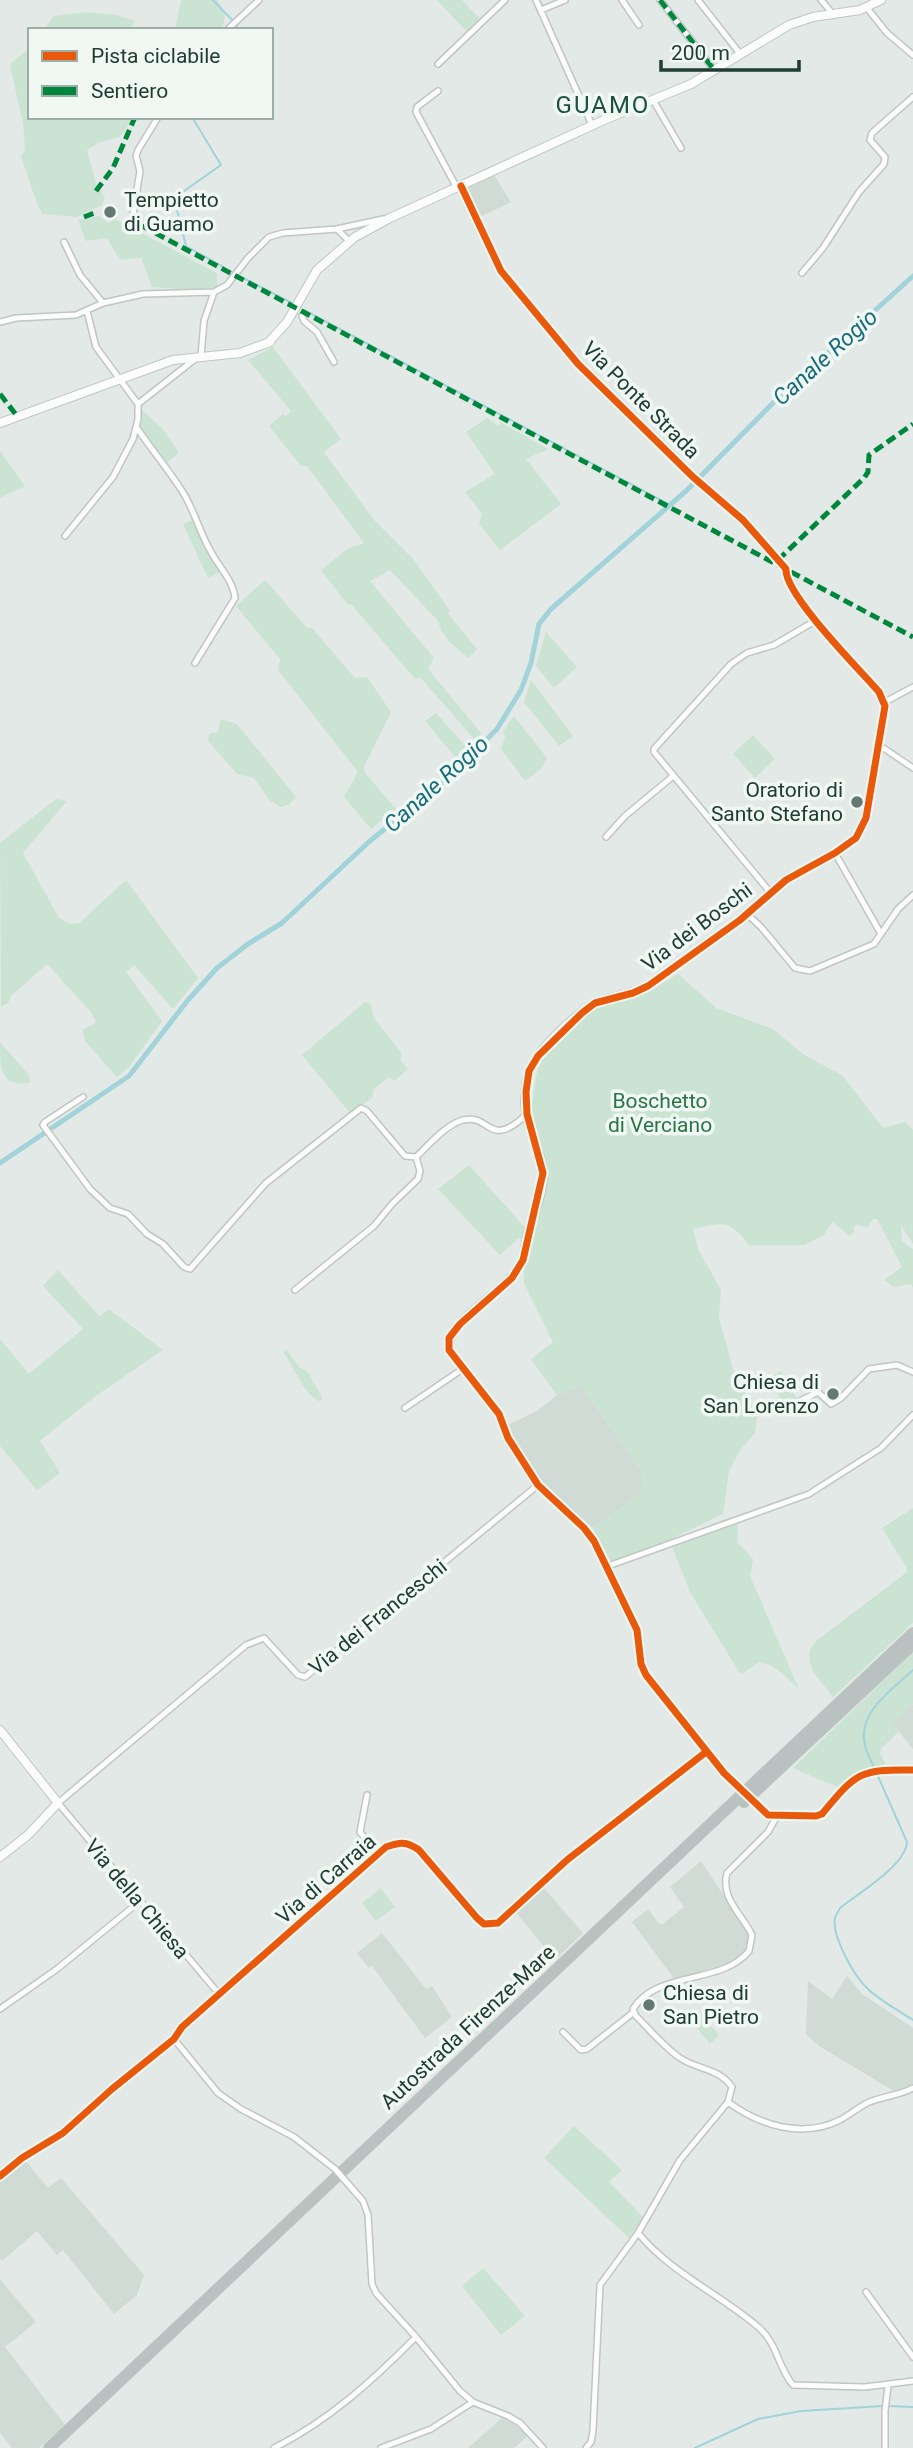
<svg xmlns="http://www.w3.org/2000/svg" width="913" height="2448" font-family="Roboto,sans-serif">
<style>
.built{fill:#d0dbd6}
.green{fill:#cbe3d2}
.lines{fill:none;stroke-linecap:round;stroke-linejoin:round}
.stream{stroke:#a1d3d9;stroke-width:2}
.canal{stroke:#a1d3d9;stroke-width:5}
.street-casing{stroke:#c0c6c3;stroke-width:8}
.secondary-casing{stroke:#bec7c3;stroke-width:10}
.highway-casing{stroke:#bbc5c2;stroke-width:12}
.street{stroke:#fbfcfb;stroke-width:5}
.secondary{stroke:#fbfcfb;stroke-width:8}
.highway{stroke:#b9c2c0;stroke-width:10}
.street-bridge-casing{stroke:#c0c6c3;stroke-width:8;stroke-linecap:butt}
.street-bridge{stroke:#fbfcfb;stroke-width:5}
.quiet{stroke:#00873e;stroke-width:5;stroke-dasharray:10 5;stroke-linecap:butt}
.cycleway-casing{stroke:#f1f8f4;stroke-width:11}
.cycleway{stroke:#e8590c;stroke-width:7}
.poi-dot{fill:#647972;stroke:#f1f8f4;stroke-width:2.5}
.labels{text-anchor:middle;stroke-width:7;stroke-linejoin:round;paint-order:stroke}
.poi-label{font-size:21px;fill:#203d34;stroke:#f1f8f4;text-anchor:start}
.street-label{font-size:21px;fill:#203d34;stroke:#f1f8f4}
.park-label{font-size:21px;fill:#297545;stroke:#f1f8f4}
.water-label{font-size:23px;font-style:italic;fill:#186d7b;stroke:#f1f8f4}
.quarter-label{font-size:24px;letter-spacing:2px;fill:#1b5042;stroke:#f1f8f4}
</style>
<rect width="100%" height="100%" fill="#e3e9e6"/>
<path class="built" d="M493,173L511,202L478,218L468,190L470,185Z
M581,1386L640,1469L643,1482L640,1494L593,1528L563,1502L534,1472L511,1437L508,1425L537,1411L557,1395Z
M913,1704V1749L892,1723Z
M701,1861L749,1934V1945L742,1955L727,1963L675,1980L632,1922L648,1909L659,1924H663L684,1907L670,1887Z
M543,1887L583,1933L555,1960L515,1911Z
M382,1933L426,1989L432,1986L452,2017L425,2038L372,1966L369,1968L357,1953Z
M847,1976L862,1994L913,2028V2083L907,2088L897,2093L819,2046L806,2034L808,1981L832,1999Z
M25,2160L48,2188L61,2178L144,2275L137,2295L114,2314L63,2250L57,2255L37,2231L2,2261L0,2259V2180Z
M0,2279L36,2322L5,2347L65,2425L39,2448H12L0,2433Z
M502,2418L515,2425L528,2436L514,2448H468Z"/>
<path class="green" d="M181,0H217L225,13L224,23L219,30H175Z
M437,0H462L483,22L469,34Z
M87,12L116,15L135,21L129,30H44L53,16Z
M30,48V117H134L120,137L100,142L87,150L96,183L105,198L102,205L77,217L42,214C33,195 28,176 21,156L25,150L23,123L10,66L11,63Z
M99,216L108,223L115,219L217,273V287L180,292L178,289L152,287L141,258L120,260L107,238L86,241L78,220Z
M273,347L341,439L324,452L374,520L414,560L450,611L448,614L477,649L469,658C456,648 442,638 438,621L390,570L370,581L434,658L428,669L481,733L475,740L420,677L415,679L351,604L348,605L321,570L349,548L364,543L307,466H301L269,426L283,414L286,416L291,411L248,360Z
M140,408L162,428L179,453L165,464L138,430Z
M487,418L499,426L500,422L548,449L526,459L561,504L500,550L479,524L482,514L465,492L495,474L466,432Z
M0,451L25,486L0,498Z
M195,519L220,572L208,578L183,524Z
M265,580L307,628H312L355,678L367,677L391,712L364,767L365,773L396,809L371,829L344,797L358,772L278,670L280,659L236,606Z
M546,632L577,667L554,688L536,666Z
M531,680L573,736L559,746L524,702Z
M436,713L467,748L457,759L425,721Z
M514,716L547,758L541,769L525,781L501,749L505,737L503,732Z
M220,719L237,724L296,797L290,804L281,807L269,800L254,778L237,774L208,741L209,734L218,732Z
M753,735L775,759L755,778L733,754Z
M56,799L67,801L23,853L59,918L70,924L79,923L126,880L198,978L173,1009L134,965L126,972L162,1021L129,1067L117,1077L85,1041L83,1030L96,1022L91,1012L47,964L11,996L8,1003L1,1006L0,843Z
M678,974L716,1008L773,1029L804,1055L842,1075L883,1128L905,1122L913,1130V1244L901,1225L902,1241L913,1249V1288L911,1284L894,1287L884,1280L902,1267L877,1219H873L867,1228L859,1225L855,1226L853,1228L855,1231L850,1236L832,1222L824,1235L805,1245H749C728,1218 724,1223 693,1229L698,1249L721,1290L719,1318L733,1369L757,1417L755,1433L741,1449L729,1471L723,1514L669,1540L611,1562L593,1528L640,1494L642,1482L640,1469L581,1386L557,1395L531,1359L553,1342L524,1283V1267L545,1196L549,1172L531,1111L537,1071L544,1057L574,1025L593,1009L644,994Z
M365,1002L371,1004L374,1018L402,1054L400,1060L408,1069L394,1081L389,1077L373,1090L372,1098L350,1113L302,1055Z
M0,1042L27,1073L30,1078V1083C0,1088 0,1067 0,1042Z
M469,1165L528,1231L523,1238L518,1239L500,1255L438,1189Z
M58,1270L99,1316L109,1309L163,1350L93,1398L40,1441L60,1473L37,1490L0,1446V1339L29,1374L83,1329L43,1286Z
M286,1349L300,1368L307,1371L323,1399L318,1401C301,1389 295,1369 284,1353Z
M781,1371L797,1399L784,1406L769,1378Z
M913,1508V1623L833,1697L814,1673L809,1660L810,1650L816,1641L907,1572V1568L882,1528Z
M725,1519L738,1525L737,1542L753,1559L750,1576L799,1689C787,1678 776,1664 759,1662L742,1674L739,1672L690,1592L670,1542Z
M913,1652V1704L893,1723L898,1732L881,1749L880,1753L887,1768L864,1770L839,1788L793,1768Z
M381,1888L395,1907L376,1921L362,1903Z
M700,2013L719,2035L710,2044L691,2021Z
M574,2126L622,2170L609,2182L643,2217L629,2238L544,2158Z
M483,2268L525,2316L501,2335L462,2286Z"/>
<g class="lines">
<path class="stream" d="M213,0L233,21
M234,30L237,26
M192,117L221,165L174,198L186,246L225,268
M239,276L294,304
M304,310L670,505
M875,1769C870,1759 864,1748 864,1737C862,1709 895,1687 913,1670
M877,1774L907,1842C906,1865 859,1893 840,1908C839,1911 836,1914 835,1918C831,1935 854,1976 867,1988C880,2001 898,2010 913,2020
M888,2406L913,2407
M695,2448L758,2419L801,2411L883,2406"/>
<path class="canal" d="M0,1163L129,1076L188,1000L217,968L248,944L282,923L371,840L451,776L497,729L521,690L531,663L539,624L551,609L686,491L774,402L913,276"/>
<defs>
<path id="street" d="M536,0L592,125
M622,0L639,25
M660,0L715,71
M698,0L741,55
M821,0L832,13
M867,8L887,33L913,55
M541,10L565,0
M227,30L259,0
M438,64L505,0
M438,91L417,107L416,112L457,188
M653,100L681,148
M132,221L140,171L136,156L138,150L157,119
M337,229L349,241
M64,242L80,275L103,303
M802,273L823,248L859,192L884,164L885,157L870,140L872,133L913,97
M302,316L304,321L317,332L334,362
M0,322L16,318L76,315L103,303L143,294L214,292L227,285L248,258L269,237L283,233L337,229L383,219
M201,356L204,321L214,292
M138,404L195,359
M137,428C151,449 168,469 182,491C194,509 199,531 210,550C218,566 233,580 235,598L195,663
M65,536L113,477L133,439L138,419V404L96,347L87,311
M885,702L913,687
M879,745L913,768
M606,837L625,816L672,777
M835,853L881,934
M770,892L654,752V749L731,664L747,653L774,645L815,621
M747,914L761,927L795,968L810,971L874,944L898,909L913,895
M83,1097L45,1122L43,1125L90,1189L110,1208L128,1214L147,1234L163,1244L184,1267L190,1269L266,1183L361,1108L367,1111L405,1156L416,1157C429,1145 445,1125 463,1120C491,1113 488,1151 527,1114
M295,1290L374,1226L392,1204L418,1179L420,1171L416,1157
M405,1408L464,1368
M782,1410L818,1392L831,1404L841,1398L869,1369L897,1365L913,1372
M608,1566L809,1494L881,1448L913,1415
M367,1795L360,1832L377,1853
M753,1802L768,1815L816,1816L822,1814C856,1773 859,1769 913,1770
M219,1994L58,1803L246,1645L264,1638L298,1675L305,1677L538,1485L584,1528L594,1541L637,1630L641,1664L646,1675L706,1752L740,1789
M0,2009L57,1969L139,1902
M563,2032L581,2050L587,2049L634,2012
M174,2039L218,2093L241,2109L294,2137L335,2169
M728,2102C759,2125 802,2139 840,2120C849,2115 858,2108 867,2103C882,2096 899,2096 913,2088
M0,2176L22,2158L63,2133L112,2089L174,2039L182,2027L386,1847C400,1842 406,1841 419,1850L477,1918L484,1924L498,1923L567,1860L706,1752
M349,2185L363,2201L368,2215L372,2284L376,2293L416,2337L460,2391L473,2402L508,2416L520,2423L543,2448
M638,2233C670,2272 719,2294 757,2326C778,2343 777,2366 793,2385L865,2387L913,2381
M866,2292L913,2357
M274,2448C330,2420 373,2380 416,2337
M381,2448L431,2429L473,2402
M586,2448L591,2442L593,2431L600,2285L638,2233L680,2160L728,2102L732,2087C719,2068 698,2070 680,2058C664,2047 650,2030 636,2016L633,2009C657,1970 722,1985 749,1951L752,1935C742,1914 720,1898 727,1873L768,1832L777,1816
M885,2448V2411L888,2386"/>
<path id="secondary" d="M461,186L501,271L578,364L693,477L743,520L786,569C784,594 860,670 879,692L885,706L866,818L856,838L835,853L786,880L740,920L648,986C631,996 609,995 592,1005C572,1018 539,1048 530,1070C525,1082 524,1100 526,1113C530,1133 542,1154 543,1175C543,1195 532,1217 527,1237C525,1245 525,1255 521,1263C510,1290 443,1322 449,1350L499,1414L508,1438L538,1485
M268,343L287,322L317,270L355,237L390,218L604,120L691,84L789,25L813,17L860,10L881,0
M0,423L173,360L240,353L270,342
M0,1730L58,1803L28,1835L0,1857"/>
<path id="highway" d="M744,1802L913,1644
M49,2448L913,1633"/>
</defs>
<use href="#street" class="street-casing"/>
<use href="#secondary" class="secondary-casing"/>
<use href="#highway" class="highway-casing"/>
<use href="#street" class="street"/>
<use href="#secondary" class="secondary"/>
<use href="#highway" class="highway"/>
<defs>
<path id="street-bridge" d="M335,2169L349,2185"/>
</defs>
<use href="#street-bridge" class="street-bridge-casing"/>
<use href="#street-bridge" class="street-bridge"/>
<path class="quiet" d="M660,0L715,71
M96,191L113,168L135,117
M84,217L97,212
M129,219L913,637
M0,394L17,416
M778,560L864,478L868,472L869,455L913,424"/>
<defs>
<path id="cycleway" d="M461,186L501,271L578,364L693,477L743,520L786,569C784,594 860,670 879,692L885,706L866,818L856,838L835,853L786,880L740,920L648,986L633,993L595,1003L582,1013L538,1056L529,1071L526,1092L527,1114L543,1173L523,1260L512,1278L460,1324L449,1338V1350L499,1414L508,1438L538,1485L584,1528L594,1541L637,1630L641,1664L646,1675L724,1773L768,1815L816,1816L822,1814C856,1773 859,1769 913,1770
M0,2176L22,2158L63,2133L112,2089L174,2039L182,2027L386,1847C400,1842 406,1841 419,1850L477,1918L484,1924L498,1923L567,1860L706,1752"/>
</defs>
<use href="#cycleway" class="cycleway-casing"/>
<use href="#cycleway" class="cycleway"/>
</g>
<g class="poi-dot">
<circle cx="110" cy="212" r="7"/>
<circle cx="857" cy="802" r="7"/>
<circle cx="833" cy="1394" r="7"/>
<circle cx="649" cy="2005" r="7"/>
</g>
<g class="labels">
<g class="poi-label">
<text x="124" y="207">Tempietto<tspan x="124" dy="24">di Guamo</tspan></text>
<text x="843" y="797" text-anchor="end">Oratorio di<tspan x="843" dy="24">Santo Stefano</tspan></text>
<text x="819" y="1389" text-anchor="end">Chiesa di<tspan x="819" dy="24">San Lorenzo</tspan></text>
<text x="663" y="2000">Chiesa di<tspan x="663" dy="24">San Pietro</tspan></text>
</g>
<g class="street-label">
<text transform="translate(641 400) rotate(45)" y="7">Via Ponte Strada</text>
<text transform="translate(697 927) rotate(-37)" y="7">Via dei Boschi</text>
<text transform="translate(378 1617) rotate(-39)" y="7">Via dei Franceschi</text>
<text transform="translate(326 1879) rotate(-41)" y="7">Via di Carraia</text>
<text transform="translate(137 1899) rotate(50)" y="7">Via della Chiesa</text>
<text transform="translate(468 2027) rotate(-43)" y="7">Autostrada Firenze-Mare</text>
</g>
<g class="park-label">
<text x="660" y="1108">Boschetto<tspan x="660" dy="24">di Verciano</tspan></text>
</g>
<g class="water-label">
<text transform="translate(825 357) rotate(-42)" y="8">Canale Rogio</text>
<text transform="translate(436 784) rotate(-42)" y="8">Canale Rogio</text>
</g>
<g class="quarter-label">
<text x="603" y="113">GUAMO</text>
</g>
</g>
<rect x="28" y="28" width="245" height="91" fill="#f1f8f4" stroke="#9dada7" stroke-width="2"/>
<rect x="42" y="51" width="35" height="10" fill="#e8590c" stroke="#9dada7" stroke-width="2"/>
<text x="91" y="63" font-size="21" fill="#203d34">Pista ciclabile</text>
<rect x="42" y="86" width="35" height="10" fill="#00873e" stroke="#9dada7" stroke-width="2"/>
<text x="91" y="98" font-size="21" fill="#203d34">Sentiero</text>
<path d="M661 60v10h138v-10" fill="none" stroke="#203d34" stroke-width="3.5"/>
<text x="671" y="60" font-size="21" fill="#203d34" stroke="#f1f8f4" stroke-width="5" paint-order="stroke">200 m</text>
</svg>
